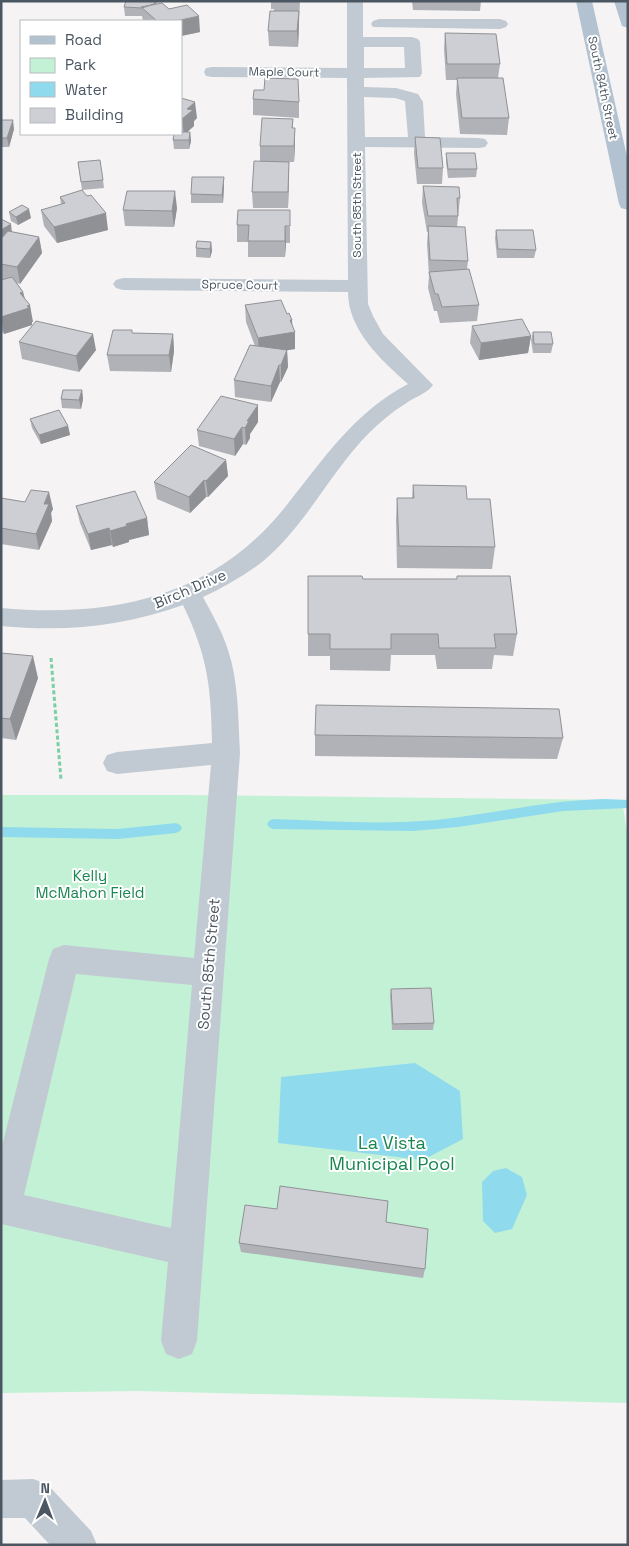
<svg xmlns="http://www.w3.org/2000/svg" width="629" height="1546" font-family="'Space Grotesk',sans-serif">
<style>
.green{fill:#c3f1d5}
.water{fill:#90daee}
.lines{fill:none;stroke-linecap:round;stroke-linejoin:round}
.stream{fill:#90daee;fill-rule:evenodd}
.path{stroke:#7ad0a6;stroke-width:3;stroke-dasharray:4 2.5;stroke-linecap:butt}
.minor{fill:#c1cad2;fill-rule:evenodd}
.major{fill:#b3c2d1;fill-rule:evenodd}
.wall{fill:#b0b2b7}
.shaded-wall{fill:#909195}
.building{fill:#cdcfd5;stroke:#909195}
.labels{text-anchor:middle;stroke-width:4;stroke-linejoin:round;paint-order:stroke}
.far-street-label{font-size:12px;fill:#4a5661;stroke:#fff}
.street-label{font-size:15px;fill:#4a5661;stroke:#fff}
.park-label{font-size:15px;fill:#17864f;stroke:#fff}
.near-park-label{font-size:18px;fill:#17864f;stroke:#fff}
</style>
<rect width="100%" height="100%" fill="#f5f3f3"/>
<path class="green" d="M1,795H185L622,800L628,840V1403L137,1391L1,1393Z"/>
<path class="water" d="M415,1063L460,1091L463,1139L423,1160L278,1143L281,1077Z
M506,1168L522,1177L527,1195L512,1229L495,1233L483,1221L482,1182L493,1171Z"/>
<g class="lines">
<path class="stream" d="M605,799L628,800V808L563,811L458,827L413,831L273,829L269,827L267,824L269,821L273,819C327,821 382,825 436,820C493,814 548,800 605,799Z
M176,823L180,825L182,828L180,831L176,833L118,839L1,837V827L118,829Z"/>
<path class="path" d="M51,658L61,780"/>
<path class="minor" d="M347,1H363V37H412L418,39L420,42L422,73L420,77L364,78V87L396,88L418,94L423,102L425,137L479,138L485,139L488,143L485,147L479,148L365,147L368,304L373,316L383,334L433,385C427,394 414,397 405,404C392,412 380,422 369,433C330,472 306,526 262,562C244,576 224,587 203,597C212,614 222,631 228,650C239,683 238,719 240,753L197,1341L192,1354L179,1359L166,1354L161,1341L168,1262L1,1224V1150L49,959L53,949L64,945L194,958L211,765L117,774L107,771L103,763L107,755L117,752L212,743C211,687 208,657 183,605C121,627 66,632 1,626V608C113,618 214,597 286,506C323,460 354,412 408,384C381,360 348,330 348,292L123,290L116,288L113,284L116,280L123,278L348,280L347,78L212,77L206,76L204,72L206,68L212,67L347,68ZM364,47H404L405,68H364ZM364,97L395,98L405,101L408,137H365ZM76,974L192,985L171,1228L24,1195Z
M379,19H500L506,21L508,24L506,27L500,29L373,27L371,24L373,21Z
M33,1479L47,1484L91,1531L97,1545H50L25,1518H1V1480Z"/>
<path class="major" d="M576,1H592L628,161V210L621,208L619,204Z
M614,1H628V28L622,26Z"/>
</g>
<path class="wall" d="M126,1H157V4L169,9L200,32L181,36V21H143L142,16H125L124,7Z
M271,1H300L298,47L269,46L268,31L274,11V9H271Z
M412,1H481L480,11L413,10Z
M445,33L500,64L498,78L509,118L507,135L460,134L456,94L457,80H446L444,49Z
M181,98L197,118L194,121V126L187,132H190L191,141L189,149H174L173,140L181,134Z
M253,99L299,102V118L253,115Z
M293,119V128L295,144L294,162H289L288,208H253L252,192L260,162V146Z
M1,120L14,129L9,147H1Z
M415,137L443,168L442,184H417L414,153Z
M446,153L477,169L476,177L448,178L446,162Z
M78,162L103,180L104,188L82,190L108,230L57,243L44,226L41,210L61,204L60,197L82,190Z
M224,186L223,203H191V194Z
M423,186L460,198L457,227L468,261L467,269L479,305L477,321L440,323L437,311H434L428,288L429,276L427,243L428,232H427L422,203Z
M177,208L174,227L125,226L123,210Z
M238,210L290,227V243H286L285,257H248V242H237V225Z
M9,212L31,218L18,225L11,221Z
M1,219L12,232L39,237L42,253L20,284L17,283L23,292L25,299L33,322H32V325L4,334L1,330Z
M496,230L536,250L534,258H497L495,238Z
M211,242L212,251L210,258L196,257V248Z
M245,305L287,314L292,320L295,349L286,350H287L288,367L281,382H280L271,402L235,397L234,380L255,346L246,322Z
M472,326L531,336L528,353L479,360L470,343Z
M533,332L553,344L551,353H533L531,340Z
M133,333L173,334L174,351L171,372L110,371L107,355Z
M19,342L96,350L79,372L22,359Z
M82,390L83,399L81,409L62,408L61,399Z
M30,419L68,426L70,435L41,444L32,428Z
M258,422L250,434V438L246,445L243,444L235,456L199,446L197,430Z
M226,460L228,476L208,497H206L190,513L157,499L154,482Z
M413,485L467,499L495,547L492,569L397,568L396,520L397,498H412Z
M1,498L53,509L51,513L52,521L39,550L1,544Z
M76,506L147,518L149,535L129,540V542L113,547L112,545L91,550L80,523Z
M308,576L363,579H457V576L517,634L513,656L494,655L492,669H437L435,655H391L390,671L330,670V656H308Z
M1,653L38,678L16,740L1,738Z
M315,735L563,738L557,759L315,756Z
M391,989L434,1023L433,1030H392L390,996Z
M277,1209L386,1222L425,1269L423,1278L241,1252L239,1243Z"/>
<path class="shaded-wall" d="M299,11V26L298,47L297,31Z
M199,16L200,32L181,36V21H176Z
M195,102L197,118L194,121V126L184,135L182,119L187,109Z
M13,120L14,129L9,147L7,138Z
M295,128V144L294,162V146Z
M190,132L191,141L189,149V140Z
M289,162V178L288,208V192Z
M224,177V186L223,203L222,195Z
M175,191L177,208L174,227L172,211Z
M29,209L31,218L18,225L16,217Z
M106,213L108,230L57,243L54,227Z
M11,224L12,233L3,239L1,230Z
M285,226L286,243L285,257Z
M39,237L42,253L20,284L17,267Z
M211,242L212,251L210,258V249Z
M23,292L27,308L20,293Z
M30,305L33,322H32V325L4,334L1,317Z
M290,320H292V333L295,332V349L259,355L258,338Z
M93,334L96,350L79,372L76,356Z
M173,334L174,351L171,372L169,355Z
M531,336L528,353L479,360L481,343Z
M287,350L288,367L281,382V365Z
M279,365L280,382L271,402V386Z
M82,390L83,399L81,409L79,400Z
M258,405V422L250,434V438L246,445L245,428L247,421Z
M68,426L70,435L41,444L39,435Z
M242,427L243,444L235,456L234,439Z
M226,460L228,476L208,497L206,481Z
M204,480L206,497L190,513L189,497Z
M49,492L53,509L51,513L52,521L39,550L36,534L44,504Z
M147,518L149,535L129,540V542L113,547L110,531L126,524Z
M109,528L112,545L91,550L88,534Z
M33,656L38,678L16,740L10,719Z"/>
<path class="building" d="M126,1H155L154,4L142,8L124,7Z
M162,3L169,9L187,5L199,16L176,21H157L141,7Z
M270,11H299L297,31H268Z
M445,33L496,34L500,64H447Z
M265,78L298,79L299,102L253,99L254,90H264Z
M457,78H503L509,118H462Z
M181,98L195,102L187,109L193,110L182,119L181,118Z
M262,118L293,119L292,128H295L294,146H260Z
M1,120H13L7,138H1Z
M181,132H190L189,140H173L174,134H181Z
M415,137L440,138L443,168H418Z
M446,153H475L477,169H448Z
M100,160L103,180L81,182L78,162Z
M254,161L289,162L288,192H252Z
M192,177H224L222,195L191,194Z
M423,186L459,187L460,198H457L458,216H428Z
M82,190L87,196L91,195L106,213L54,227L41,210L65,203L60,197Z
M127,191H175L172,211L123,210Z
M22,205L29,209L16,217L9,212Z
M238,210H290V226H285V241H248L249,225H237Z
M1,219L11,224L1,230Z
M428,226L465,227L468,261L430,260Z
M496,230H533L536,250L498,249Z
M8,231L39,237L17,267L1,264V239Z
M197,241L211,242L210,249L196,248Z
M469,269L479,305L442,307L438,294H435L429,272Z
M12,277L23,292L20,293L30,305L27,306L29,308L1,317V280Z
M281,300L287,314L289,313L292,320H290L295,332L258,338L245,305Z
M522,319L531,336L481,343L472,326Z
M36,321L93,334L76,356L19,342Z
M113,330H132V333L173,334L169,355H107Z
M533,332H551L553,344H534Z
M250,345L287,350L281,365H279L271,386L234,380Z
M63,390H82L79,400L61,399Z
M221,396L258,405L247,421H249L245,428L242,427L234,439L197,430Z
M59,410L68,426L39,435L30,419Z
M191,445L226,460L206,481L204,480L189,497L154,482Z
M413,485L466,486L467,499H490L495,547L399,546L397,498H414Z
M31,490L49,492L44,504H49L36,534L1,528V498L25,502Z
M135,491L147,518L126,524L127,526L110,531L109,528L88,534L76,506Z
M308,576H362L363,579H457V576H510L517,634H494L496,648H439L438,634H391V649H330V634H308Z
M1,653L33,656L10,719L1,718Z
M316,705L559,709L563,738L315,735Z
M431,988L434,1023L393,1024L391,989Z
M280,1186L388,1201L386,1222L428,1229L425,1269L239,1243L245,1205L277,1209Z"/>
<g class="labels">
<g class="far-street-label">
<text transform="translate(284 72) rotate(1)" y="4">Maple Court</text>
<text transform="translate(603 88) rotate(78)" y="4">South 84th Street</text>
<text transform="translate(357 205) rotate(-90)" y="4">South 85th Street</text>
<text transform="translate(240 285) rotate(1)" y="4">Spruce Court</text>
</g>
<g class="street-label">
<text transform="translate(190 589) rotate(-23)" y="5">Birch Drive</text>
<text transform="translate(209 964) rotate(-85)" y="5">South 85th Street</text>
</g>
<g class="park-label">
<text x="90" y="881">Kelly<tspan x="90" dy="17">McMahon Field</tspan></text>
</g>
<g class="near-park-label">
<text x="392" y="1149">La Vista<tspan x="392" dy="21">Municipal Pool</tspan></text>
</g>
</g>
<rect width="629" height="1546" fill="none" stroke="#4a5661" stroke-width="5"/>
<rect x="20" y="20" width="162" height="115" fill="#ffffff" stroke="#b7bbc0"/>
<rect x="30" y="36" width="25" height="8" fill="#b3c2d1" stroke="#b7bbc0"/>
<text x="65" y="45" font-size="15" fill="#4a5661">Road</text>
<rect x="30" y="58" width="25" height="15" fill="#c3f1d5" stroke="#b7bbc0"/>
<text x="65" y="70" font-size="15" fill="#4a5661">Park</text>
<rect x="30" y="82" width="25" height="15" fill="#90daee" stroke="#b7bbc0"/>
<text x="65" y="95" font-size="15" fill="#4a5661">Water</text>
<rect x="30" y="108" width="25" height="15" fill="#cdcfd5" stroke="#b7bbc0"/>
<text x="65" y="120" font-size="15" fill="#4a5661">Building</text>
<g transform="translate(45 1501) rotate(1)" stroke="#ffffff" stroke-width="4" paint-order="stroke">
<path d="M0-4L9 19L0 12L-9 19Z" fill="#4a5661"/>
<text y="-8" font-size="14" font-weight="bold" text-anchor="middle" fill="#4a5661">N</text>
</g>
</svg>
